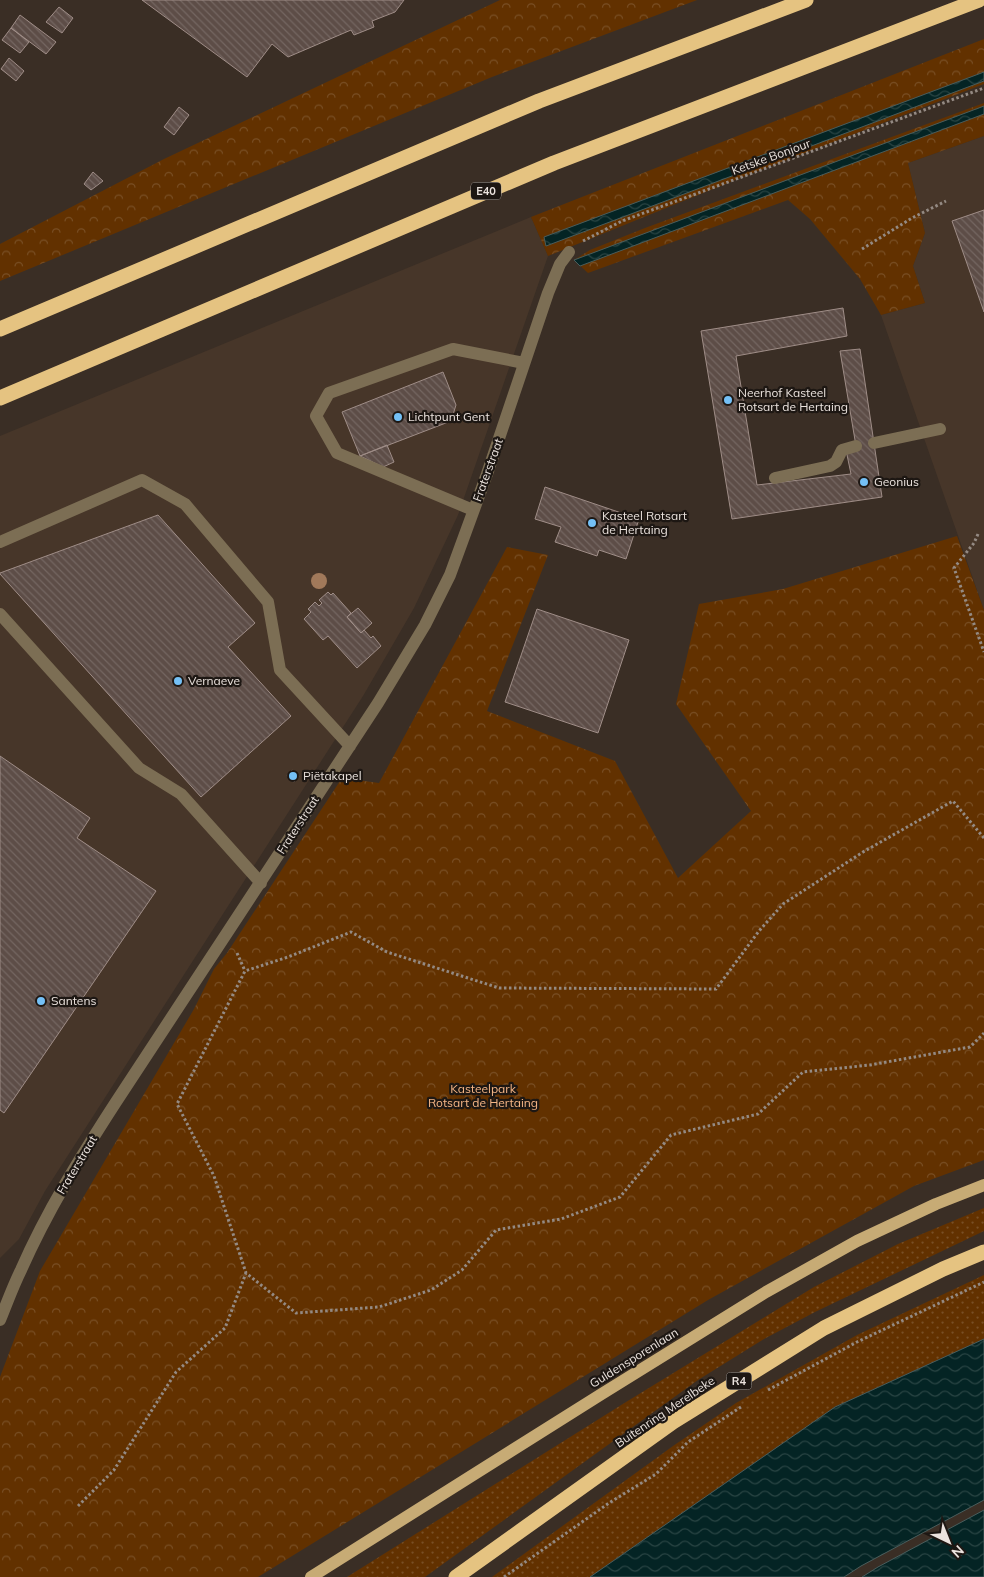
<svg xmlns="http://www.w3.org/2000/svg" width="984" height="1577" font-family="Mulish,sans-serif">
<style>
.built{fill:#473629}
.grass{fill:url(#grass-dots)}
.forest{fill:url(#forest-crowns)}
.water{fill:url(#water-waves);stroke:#495d5c}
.building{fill:url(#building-back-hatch);stroke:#9f8d87}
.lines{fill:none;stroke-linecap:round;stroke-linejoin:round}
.path{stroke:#948a83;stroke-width:3;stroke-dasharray:2.5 2.5;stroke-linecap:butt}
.minor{stroke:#7c6e54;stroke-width:12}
.major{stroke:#c7ab75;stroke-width:12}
.highway{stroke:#e5c381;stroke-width:15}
.tree{fill:#a1795a}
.poi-dot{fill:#74c0f6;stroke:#1d1713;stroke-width:2}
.labels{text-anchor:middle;stroke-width:4.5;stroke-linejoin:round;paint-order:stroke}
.shield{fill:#1d1713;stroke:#ada6a1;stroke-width:1}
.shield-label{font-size:11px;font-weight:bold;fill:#ebe3de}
.street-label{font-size:12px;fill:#ebe3de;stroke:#1d1713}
.poi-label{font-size:12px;fill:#ebe3de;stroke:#1d1713;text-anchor:start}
.park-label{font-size:12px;fill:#f6b686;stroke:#1d1713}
</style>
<defs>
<pattern id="grass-dots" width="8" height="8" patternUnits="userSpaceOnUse" patternTransform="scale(1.25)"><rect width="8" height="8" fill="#623100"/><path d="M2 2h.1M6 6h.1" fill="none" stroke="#794f25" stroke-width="1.8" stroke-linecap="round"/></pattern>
<pattern id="forest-crowns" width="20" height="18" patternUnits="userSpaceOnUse" patternTransform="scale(1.25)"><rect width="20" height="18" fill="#623100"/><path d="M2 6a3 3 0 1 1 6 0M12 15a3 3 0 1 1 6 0" fill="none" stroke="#794f25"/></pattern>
<pattern id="water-waves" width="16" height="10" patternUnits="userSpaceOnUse" patternTransform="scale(1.25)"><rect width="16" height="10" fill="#042424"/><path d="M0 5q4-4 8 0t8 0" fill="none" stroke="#294443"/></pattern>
<pattern id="building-back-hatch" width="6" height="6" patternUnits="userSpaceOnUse" patternTransform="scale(1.25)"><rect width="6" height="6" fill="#5d4d47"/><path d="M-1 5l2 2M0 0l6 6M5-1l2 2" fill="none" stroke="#746661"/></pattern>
</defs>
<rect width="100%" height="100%" fill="#3a2e25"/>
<path class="built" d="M984,136V610L881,315L925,303L913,266L925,233L908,163Z
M531,217L548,256L458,515L414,608L363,696L45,1191L19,1239L0,1258V436Z"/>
<path class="grass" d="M984,1208V1231L815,1312L764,1339L698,1380L425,1577H347L626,1402L814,1287L898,1244Z
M984,1275V1339L835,1407L590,1577H492L673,1446L736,1403L857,1335Z"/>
<path class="forest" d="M500,0H697L492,77L0,281V244L164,159Z
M984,39V84L740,178L548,256L531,217Z
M984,103V136L908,163L925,233L913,266L925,303L881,315L860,279L810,219L788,200L588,273L574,260L590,250L645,228Z
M957,536L984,610V1160L914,1186L708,1300L258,1577H0V1377L40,1271L194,1009L214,969L227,953L342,778L379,783L507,547L548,555L487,711L615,761L678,878L751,811L676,704L699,604L783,589Z"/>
<path class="water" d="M984,72V81L546,246L544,237Z
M984,106V114L580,266L574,260Z
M984,1339V1500L861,1566L844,1577H590L835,1407Z
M984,1510V1577H862L878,1567Z"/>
<path class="building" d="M142,0H404L395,12L372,21L374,27L354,35L351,30L288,57L272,44L247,77Z
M59,7L73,18L62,33L46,22Z
M20,15L56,42L46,54L11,28Z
M11,28L29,42L20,53L2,40Z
M9,58L24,71L16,81L1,69Z
M179,107L189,115L174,135L164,127Z
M93,172L103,181L91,190L84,184Z
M984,210V312L952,221Z
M843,308L847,336L736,356L757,485L851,474L846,450L856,446L840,351L860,349L882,497L732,519L701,331Z
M443,372L456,405L451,421L360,456L342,412Z
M387,445L394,462L383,467L360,456Z
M545,487L639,519L626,559L599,550L597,556L555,542L561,527L535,519Z
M158,515L255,623L228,647L291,716L201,797L0,574V573Z
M328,592L331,595L333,593L351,613L347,617L361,633L364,630L371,638L373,636L381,646L357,668L328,636L323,640L304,619L311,612L308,609L315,602L319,606L322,603L319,600Z
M358,608L372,623L361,633L347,617Z
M537,609L629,640L598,733L505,702Z
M0,756L90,818L77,838L156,891L4,1113L0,1110Z
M292,770L299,776L294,782L287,776Z"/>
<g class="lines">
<path class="path" d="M583,241L622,221L984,88
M862,249L912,218L946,201
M978,534L974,543L954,568L984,652
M984,838L953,801L863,852L783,904L759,931L716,989L499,988L387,952L351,932L288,957L245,971L177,1104L214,1176L246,1273L296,1313L379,1307L431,1290L462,1270L496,1230L561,1219L620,1197L671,1135L758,1114L803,1072L870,1065L970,1047L984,1033
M237,953L245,971
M768,1390L857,1342L984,1282
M78,1506L114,1470L176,1372L225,1328L246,1273
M504,1577L609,1503L656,1474L688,1442L741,1407"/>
<path class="minor" d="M874,443L940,429
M775,478L830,466L836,462L842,450L856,446
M473,510L337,453L316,416L329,393L453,349L524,363
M0,542L142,480L185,504L268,602L280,670L350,746
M0,614L139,768L181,794L261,883
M0,1320C7,1303 13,1286 21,1270C47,1211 81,1156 116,1102L378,703L425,625L450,575L487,474L548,293L560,264L569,252"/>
<path class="major" d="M311,1577L600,1395L766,1292L857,1241L936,1204L984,1185"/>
<path class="highway" d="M0,329L539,101L806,0
M0,398L554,163L979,0
M456,1577L673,1422L824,1328L943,1269L984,1252"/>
</g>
<circle class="tree" cx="319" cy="581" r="8"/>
<g class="poi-dot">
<circle cx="728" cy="400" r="5"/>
<circle cx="398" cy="417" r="5"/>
<circle cx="864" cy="482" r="5"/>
<circle cx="592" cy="523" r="5"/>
<circle cx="178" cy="681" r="5"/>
<circle cx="293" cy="776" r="5"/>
<circle cx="41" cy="1001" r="5"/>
</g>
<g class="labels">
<g class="shield">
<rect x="471" y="182.5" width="30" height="17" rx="4"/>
<rect x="726.5" y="1372.5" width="25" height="17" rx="4"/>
</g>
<g class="shield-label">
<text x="486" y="195">E40</text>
<text x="739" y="1385">R4</text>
</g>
<g class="street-label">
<text transform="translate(771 157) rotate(-20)" y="4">Ketske Bonjour</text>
<text transform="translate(488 470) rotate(-70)" y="4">Fraterstraat</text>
<text transform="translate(298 825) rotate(-57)" y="4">Fraterstraat</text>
<text transform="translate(77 1165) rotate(-59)" y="4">Fraterstraat</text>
<text transform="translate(634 1358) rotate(-32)" y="4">Guldensporenlaan</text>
<text transform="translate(665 1412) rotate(-34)" y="4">Buitenring Merelbeke</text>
</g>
<g class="poi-label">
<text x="738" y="397">Neerhof Kasteel<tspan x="738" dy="14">Rotsart de Hertaing</tspan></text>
<text x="408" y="421">Lichtpunt Gent</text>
<text x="874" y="486">Geonius</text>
<text x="602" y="520">Kasteel Rotsart<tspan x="602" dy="14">de Hertaing</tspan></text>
<text x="188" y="685">Vernaeve</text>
<text x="303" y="780">Piëtakapel</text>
<text x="51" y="1005">Santens</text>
</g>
<g class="park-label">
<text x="483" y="1093">Kasteelpark<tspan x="483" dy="14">Rotsart de Hertaing</tspan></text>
</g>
</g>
<g transform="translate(949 1542) rotate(137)" stroke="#1d1713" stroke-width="4" paint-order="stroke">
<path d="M0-4L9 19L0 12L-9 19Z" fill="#ebe3de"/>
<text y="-8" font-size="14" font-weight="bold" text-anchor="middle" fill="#ebe3de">N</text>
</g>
</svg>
